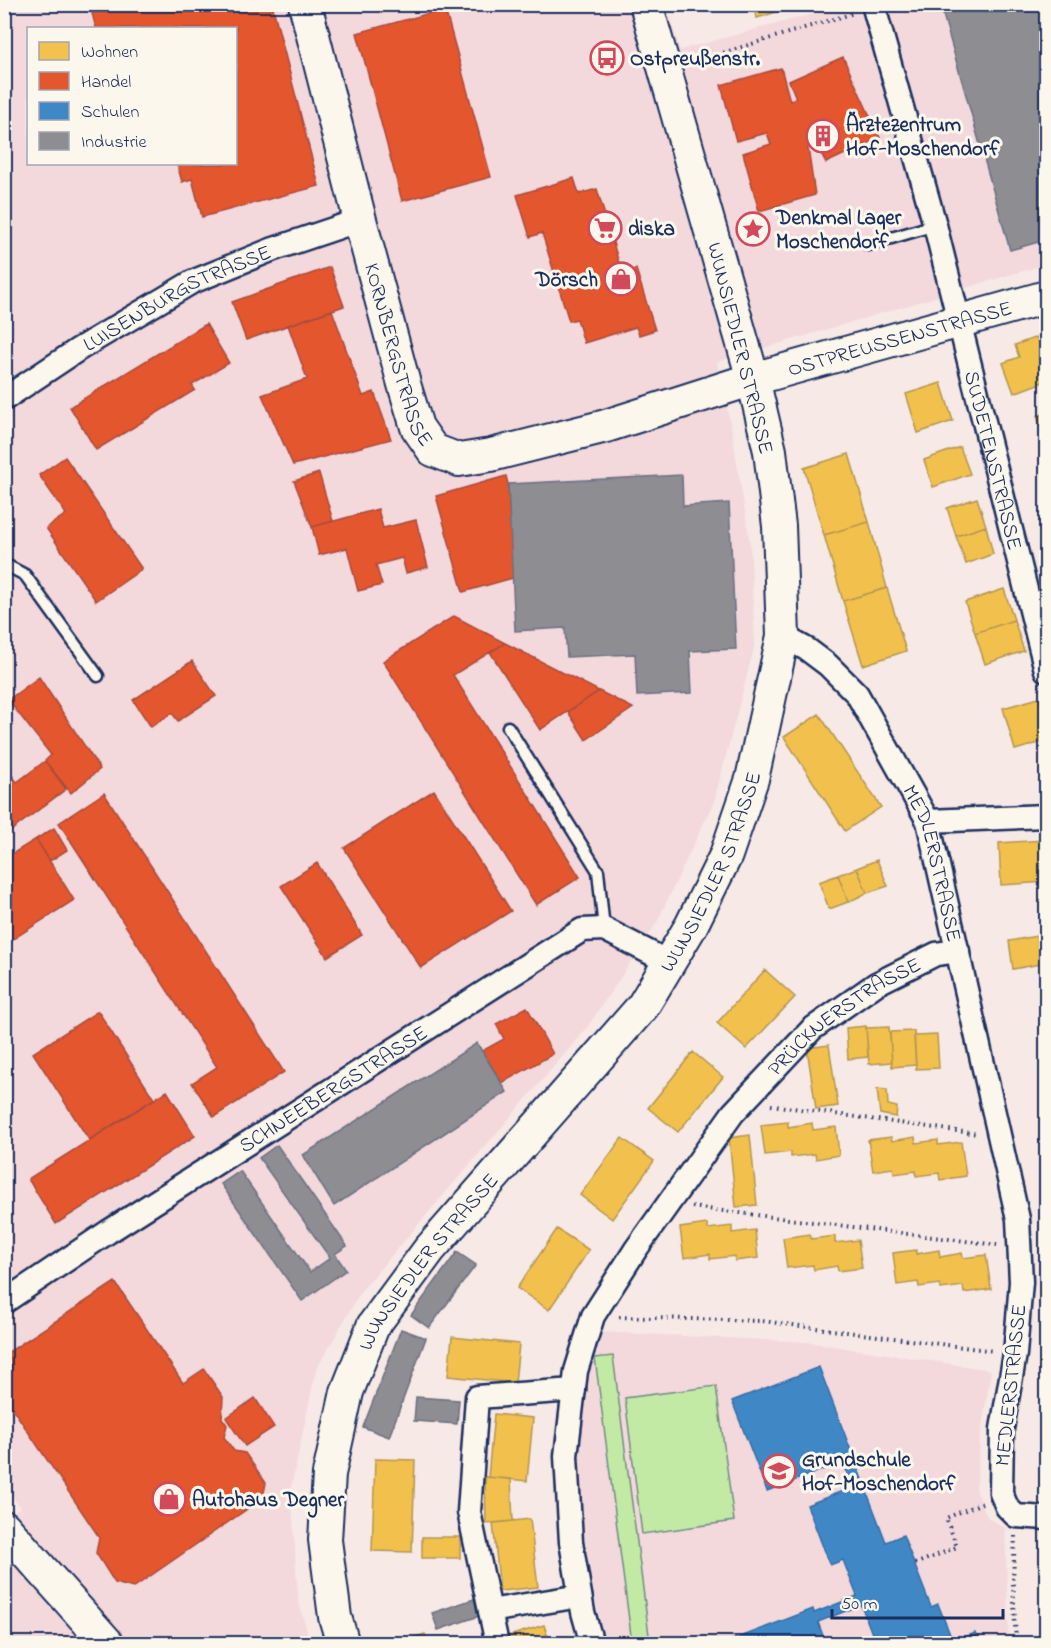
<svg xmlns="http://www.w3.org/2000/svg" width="1051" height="1648" font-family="'Indie Flower',sans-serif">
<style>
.built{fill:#f3d8dc;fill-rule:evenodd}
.green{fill:#c2eaa5;stroke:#6e8c82;stroke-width:1.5}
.homes{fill:#f2c14e;stroke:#b29553;stroke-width:1.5}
.shops{fill:#e4572e;stroke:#a84b3c;stroke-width:1.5}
.schools{fill:#3f88c5;stroke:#346da6;stroke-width:1.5}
.industry{fill:#8d8d92;stroke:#6b7182;stroke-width:1.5}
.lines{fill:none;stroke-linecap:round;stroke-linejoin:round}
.lane-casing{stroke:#1b2f5e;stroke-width:15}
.street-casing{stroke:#1b2f5e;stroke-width:27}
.secondary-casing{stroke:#1b2f5e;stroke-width:36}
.path{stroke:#1b2f5e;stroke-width:4;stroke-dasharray:1.5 4.5;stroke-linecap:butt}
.lane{stroke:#fbf7ec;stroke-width:10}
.street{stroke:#fbf7ec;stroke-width:22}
.secondary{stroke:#fbf7ec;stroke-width:32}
.labels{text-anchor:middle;stroke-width:6;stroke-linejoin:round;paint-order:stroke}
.poi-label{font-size:21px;font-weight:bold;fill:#1b2f5e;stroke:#fbf7ec;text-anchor:start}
.street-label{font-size:21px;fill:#1b2f5e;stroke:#fbf7ec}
</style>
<rect width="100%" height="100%" fill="#f7e9e5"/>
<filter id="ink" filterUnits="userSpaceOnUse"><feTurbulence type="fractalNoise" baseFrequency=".0167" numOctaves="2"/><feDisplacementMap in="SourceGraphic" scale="12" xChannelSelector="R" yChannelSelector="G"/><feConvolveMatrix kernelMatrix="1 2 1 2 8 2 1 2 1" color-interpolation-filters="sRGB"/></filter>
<g filter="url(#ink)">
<path class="built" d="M5,5H666L680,50L846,5H1046V264L717,362L731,427L750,543L755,644L714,801L656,924L586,1029L361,1291L316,1370L291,1487L298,1599L310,1643H5L4,1517L21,1507L4,1487ZM28,28H236V164H28Z
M599,1332L806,1342L991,1370L980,1439L976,1489L987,1517L1005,1528L1009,1643H606L596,1604L584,1535L579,1452L586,1375Z"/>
<path class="green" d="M613,1356L650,1643H632L595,1358Z
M716,1386L734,1521L642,1534L625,1398Z"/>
<path class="homes" d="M753,4H785L786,9L757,18Z
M1037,337L1043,353L1046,351V381L1014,393L1003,363L1019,357L1015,345Z
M941,383L953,421L918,433L906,394Z
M1046,413V444L1037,416Z
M960,447L970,474L933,487L924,460Z
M849,454L869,522L824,535L804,468Z
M977,498L986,526L956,536L947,508Z
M869,522L887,588L843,601L824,535Z
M1046,523V542L1040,525Z
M986,526L993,554L966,564L956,536Z
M887,588L906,651L863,665L843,601Z
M1004,589L1014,620L975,633L965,602Z
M1014,620L1024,651L985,664L975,633Z
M1039,698L1046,726V741L1015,750L1003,708Z
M819,714L881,807L845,831L784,737Z
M1046,840V882L1001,885L999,843Z
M877,860L888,886L867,893L857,868Z
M857,868L867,893L848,902L838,875Z
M838,875L848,902L829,909L819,882Z
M1043,935L1046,963L1013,969L1009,941Z
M765,970L795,997L746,1049L717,1023Z
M866,1026L868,1057L848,1059L846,1028Z
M889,1027L892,1062L869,1064L866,1028Z
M914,1031L916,1065L892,1067L890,1032Z
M937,1035L939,1068L916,1069L914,1036Z
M829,1045L838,1106L816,1109L807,1048Z
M693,1052L723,1077L678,1132L648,1108Z
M877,1089L887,1090L888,1105L897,1107L896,1117L880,1114Z
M788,1122V1127L812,1123L813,1130L836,1127L839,1155L816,1159L815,1154L791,1157V1152L765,1155L761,1125Z
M750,1135L757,1205L736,1207L729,1138Z
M891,1137L892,1141L915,1137L916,1143L938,1140V1145L961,1142L966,1176L940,1180L939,1173L916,1176V1171L894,1174L893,1168L873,1171L868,1140Z
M622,1138L654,1161L612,1219L580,1195Z
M707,1224L708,1229L732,1226V1233L755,1230L758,1258L735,1261V1256L710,1259V1254L684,1258L680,1228Z
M557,1229L589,1250L549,1310L517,1288Z
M810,1234L811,1239L835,1236V1243L858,1240L862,1268L838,1271L837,1266L814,1270L813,1265L787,1268L783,1238Z
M916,1250V1254L939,1250L940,1257L962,1253L963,1258L986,1255L991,1289L964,1293L963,1286L941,1289L940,1284L919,1287L918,1282L897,1285L893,1253Z
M452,1337L519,1344L515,1383L448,1376Z
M494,1414L533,1418L527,1481L488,1477Z
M375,1459L415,1460L412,1552L372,1551Z
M485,1477L511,1479L513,1521L486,1524Z
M530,1519L538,1587L500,1591L493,1523Z
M422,1537H460V1558H422Z
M1046,1551V1595L1042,1594L1044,1585L1042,1584Z
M544,1625L550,1644H508L506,1637Z
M425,1634L428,1644H392Z"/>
<path class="shops" d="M95,4H272L319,186L202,217L192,179L182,182L177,164H236V28H96L90,6Z
M445,9L491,177L402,201L357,33Z
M843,57L880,138L826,163L816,143L808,148L815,195L759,211L743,153L771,144L767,133L736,141L721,85L781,68L790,101L796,98L789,81Z
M574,178L579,194L597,189L622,273L636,269L655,330L639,335L636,327L584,343L577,319L569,321L542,233L530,237L517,195Z
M330,267L344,306L246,340L232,302Z
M332,310L363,396L374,392L391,439L293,465L262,395L307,379L288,325Z
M206,324L229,363L192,385L195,390L96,450L70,407Z
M65,457L142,569L96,601L46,528L66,514L39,475Z
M319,473L333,521L312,527L294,481Z
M506,476L508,484L513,578L463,592L436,496Z
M378,509L383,528L416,520L428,567L406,573L402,558L376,565L382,585L358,591L347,548L319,555L312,527Z
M454,616L505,643L453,675L580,877L536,905L383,661Z
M505,643L599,691L540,730L490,652Z
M192,661L216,696L178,721L172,713L151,727L133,700Z
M39,677L100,769L71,793L45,761L51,755L8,700Z
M599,691L633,708L586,740L568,712Z
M45,761L66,789L8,833L4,829V765L17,782Z
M434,790L511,911L421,968L344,848Z
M104,793L284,1072L214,1117L192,1083L217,1067L59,823Z
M54,828L67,850L50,861L36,839Z
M36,839L74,900L4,945V859Z
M317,863L362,935L327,957L281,886Z
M527,1007L553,1054L502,1083L482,1051L504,1039L496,1024Z
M98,1011L154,1099L89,1140L33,1053Z
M167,1091L195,1136L56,1224L28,1179Z
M115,1282L183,1383L204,1369L223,1397L222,1418L227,1425L224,1437L234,1451L245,1453L266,1483L263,1498L133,1588L115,1583L96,1553L99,1537L4,1396V1355Z
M255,1398L274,1427L245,1446L226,1418Z"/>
<path class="schools" d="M819,1367L886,1542L903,1535L931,1607L938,1604L953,1642L975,1633L979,1644H941L940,1641L933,1644H876L861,1605L818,1622L826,1644H731L730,1641L813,1609L814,1613L857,1596L843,1560L830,1565L807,1505L853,1487L843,1462L767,1491L732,1401Z"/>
<path class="industry" d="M940,4H1046V240L1010,250Z
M682,475L683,506L729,503L736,649L690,651L692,693L637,696L635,654L567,657L565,628L515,631L508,484Z
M477,1043L507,1092L334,1206L303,1155Z
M277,1145L347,1246L335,1254L346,1270L302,1301L221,1184L240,1171L310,1272L330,1258L259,1158Z
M457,1252L476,1265L429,1328L411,1315Z
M401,1329L426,1338L389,1437L363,1427Z
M416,1397L459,1400L457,1424L414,1421Z
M480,1597L485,1614L438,1630L432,1613Z"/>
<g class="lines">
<defs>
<path id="lane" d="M868,245L935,225
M4,564L25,575L98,676
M508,727L598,871L604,929"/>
<g id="street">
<path id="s1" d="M873,4L935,225L1046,670"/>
<path id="s2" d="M4,399L79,349L192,282L271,250L360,220"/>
<path id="s3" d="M783,636L808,650L828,665L857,694L928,821L1018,1219L1021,1282L1015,1354L1002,1429L1001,1493L1007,1507L1016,1516L1046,1518"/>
<path d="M928,821L1046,816"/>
<path id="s4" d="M4,1302L108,1232L582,930L604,929L668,962"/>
<path d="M490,1611L469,1512L477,1397L574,1390"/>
<path d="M497,1644L490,1611L580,1596"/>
<path id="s5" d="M592,1644L583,1612L571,1542L566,1456L576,1371L593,1316L636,1249L733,1113L812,1029L876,984L936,954L958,951"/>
</g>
<g id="secondary">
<path id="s6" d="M305,4L360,220L404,384L417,427L433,450L459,460L491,455L606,426L753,379L1046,297"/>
<path d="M4,1527L108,1644"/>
<path id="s7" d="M343,1644L335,1617L325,1540L329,1474L347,1392L373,1326L429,1250L643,1006L691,926L726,855L752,779L783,636L779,526L770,451L753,379L646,4"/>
</g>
</defs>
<use href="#lane" class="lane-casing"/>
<use href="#street" class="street-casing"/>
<use href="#secondary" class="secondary-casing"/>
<path class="path" d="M689,63L854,13
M771,1105L978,1134
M692,1207L997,1245
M619,1317L762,1321L994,1351
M1015,1536L1013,1581L1016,1644
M915,1564L957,1547L946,1518L982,1503"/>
<use href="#lane" class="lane"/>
<use href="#street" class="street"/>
<use href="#secondary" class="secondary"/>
</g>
</g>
<defs>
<symbol id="bus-ring" viewBox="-11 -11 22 22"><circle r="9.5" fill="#fbf7ec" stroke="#d1495b" stroke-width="1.5"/><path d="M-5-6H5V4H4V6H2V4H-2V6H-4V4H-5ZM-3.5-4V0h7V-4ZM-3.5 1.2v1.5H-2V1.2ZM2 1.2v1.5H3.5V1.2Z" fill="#d1495b"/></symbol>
<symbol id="building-ring" viewBox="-11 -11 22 22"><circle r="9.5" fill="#fbf7ec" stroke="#d1495b" stroke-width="1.5"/><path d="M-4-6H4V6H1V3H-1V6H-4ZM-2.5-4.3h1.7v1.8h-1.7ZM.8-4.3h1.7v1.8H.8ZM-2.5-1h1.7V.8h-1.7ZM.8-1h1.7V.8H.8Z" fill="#d1495b"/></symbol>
<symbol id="supermarket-ring" viewBox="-11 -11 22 22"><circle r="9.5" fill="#fbf7ec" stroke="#d1495b" stroke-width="1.5"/><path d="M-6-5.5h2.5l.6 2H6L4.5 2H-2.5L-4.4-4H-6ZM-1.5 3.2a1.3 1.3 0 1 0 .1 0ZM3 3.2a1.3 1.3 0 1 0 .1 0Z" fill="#d1495b"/></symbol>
<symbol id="sight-ring" viewBox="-11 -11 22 22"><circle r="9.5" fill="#fbf7ec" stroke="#d1495b" stroke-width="1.5"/><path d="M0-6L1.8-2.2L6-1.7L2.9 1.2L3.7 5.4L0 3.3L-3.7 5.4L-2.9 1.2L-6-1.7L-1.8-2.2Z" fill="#d1495b"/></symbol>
<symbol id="shop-ring" viewBox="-11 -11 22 22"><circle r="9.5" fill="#fbf7ec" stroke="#d1495b" stroke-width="1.5"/><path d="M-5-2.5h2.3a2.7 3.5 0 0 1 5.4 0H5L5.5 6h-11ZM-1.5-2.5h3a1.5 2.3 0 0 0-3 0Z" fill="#d1495b"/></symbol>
<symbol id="school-ring" viewBox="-11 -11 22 22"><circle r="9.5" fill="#fbf7ec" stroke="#d1495b" stroke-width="1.5"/><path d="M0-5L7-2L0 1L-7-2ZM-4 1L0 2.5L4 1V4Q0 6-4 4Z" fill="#d1495b"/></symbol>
</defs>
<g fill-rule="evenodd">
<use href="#bus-ring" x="588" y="39" width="38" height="38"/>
<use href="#building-ring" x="804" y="117" width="38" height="38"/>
<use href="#supermarket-ring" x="586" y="209" width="38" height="38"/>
<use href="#sight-ring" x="734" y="210" width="38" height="38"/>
<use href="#shop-ring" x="602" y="260" width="38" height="38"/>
<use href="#school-ring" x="760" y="1452" width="38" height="38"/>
<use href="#shop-ring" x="150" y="1480" width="38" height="38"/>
</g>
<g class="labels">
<g class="poi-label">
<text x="630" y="65">Ostpreußenstr.</text>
<text x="846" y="131">Ärztezentrum<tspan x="846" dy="24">Hof-Moschendorf</tspan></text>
<text x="776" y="224">Denkmal Lager<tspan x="776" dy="24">Moschendorf</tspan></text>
<text x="628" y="235">diska</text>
<text x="598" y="286" text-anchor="end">Dörsch</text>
<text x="802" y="1466">Grundschule<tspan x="802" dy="24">Hof-Moschendorf</tspan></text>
<text x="192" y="1506">Autohaus Degner</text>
</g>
<g class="street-label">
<text dy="7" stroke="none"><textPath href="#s2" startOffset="201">LUISENBURGSTRASSE</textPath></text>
<text dy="7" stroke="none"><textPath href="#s6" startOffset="951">OSTPREUSSENSTRASSE</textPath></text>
<text transform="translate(741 348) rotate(76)" y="7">WUNSIEDLER STRASSE</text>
<text dy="7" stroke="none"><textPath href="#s6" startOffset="363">KORNBERGSTRASSE</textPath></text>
<text dy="7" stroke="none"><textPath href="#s1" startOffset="472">SUDETENSTRASSE</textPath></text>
<text dy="7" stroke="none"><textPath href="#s3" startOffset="282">MEDLERSTRASSE</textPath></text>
<text dy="7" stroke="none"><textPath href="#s7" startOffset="897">WUNSIEDLER STRASSE</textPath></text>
<text dy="7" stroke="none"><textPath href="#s5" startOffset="729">PRÜCKNERSTRASSE</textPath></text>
<text dy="7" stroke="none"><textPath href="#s4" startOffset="392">SCHNEEBERGSTRASSE</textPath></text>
<text dy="7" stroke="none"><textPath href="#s7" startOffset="411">WUNSIEDLER STRASSE</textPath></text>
<text transform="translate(1010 1385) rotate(-84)" y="7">MEDLERSTRASSE</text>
</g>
</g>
<rect width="1051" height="1648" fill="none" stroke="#fbf7ec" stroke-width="24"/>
<rect x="12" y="12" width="1027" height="1624" fill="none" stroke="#1b2f5e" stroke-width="2" filter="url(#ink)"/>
<rect x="27" y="27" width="210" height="138" fill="#fbf7ec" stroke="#a1a7b3" stroke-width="1.5"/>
<rect x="39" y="42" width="30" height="18" fill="#f2c14e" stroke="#a1a7b3" stroke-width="1.5"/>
<text x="81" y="57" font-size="18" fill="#1b2f5e">Wohnen</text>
<rect x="39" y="72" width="30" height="18" fill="#e4572e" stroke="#a1a7b3" stroke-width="1.5"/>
<text x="81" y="87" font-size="18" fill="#1b2f5e">Handel</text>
<rect x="39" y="102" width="30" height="18" fill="#3f88c5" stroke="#a1a7b3" stroke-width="1.5"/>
<text x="81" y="117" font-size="18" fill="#1b2f5e">Schulen</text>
<rect x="39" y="132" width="30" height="18" fill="#8d8d92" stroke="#a1a7b3" stroke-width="1.5"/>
<text x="81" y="147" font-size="18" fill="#1b2f5e">Industrie</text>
<path d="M832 1609v9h171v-9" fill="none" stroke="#1b2f5e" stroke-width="3"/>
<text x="841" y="1609" font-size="18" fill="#1b2f5e" stroke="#fbf7ec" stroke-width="4.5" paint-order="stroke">50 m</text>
</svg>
